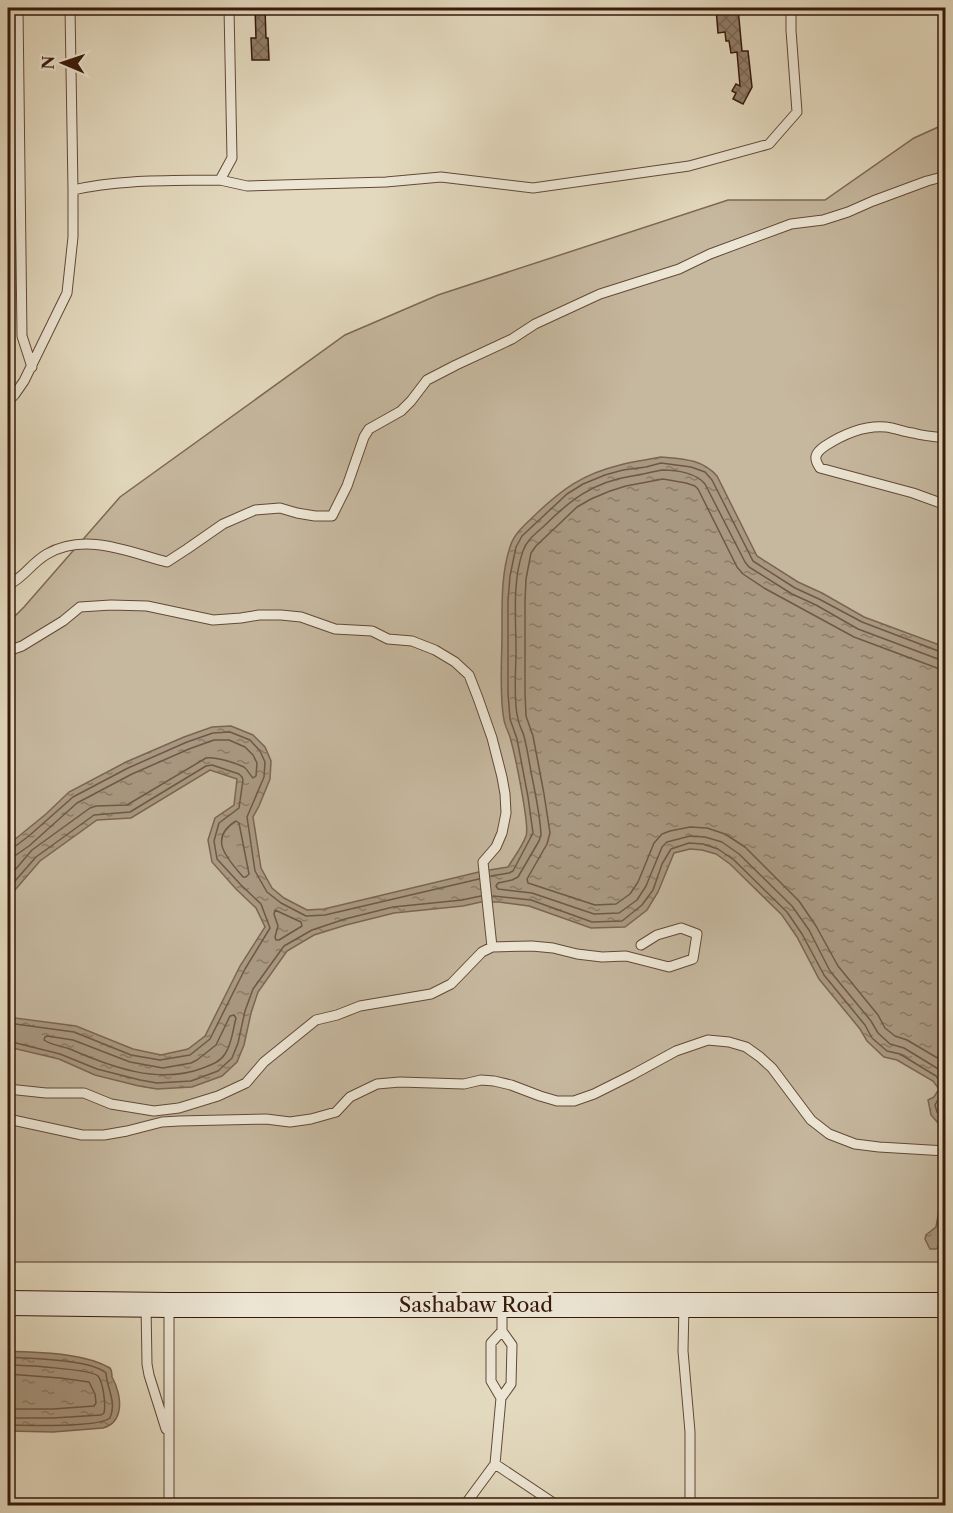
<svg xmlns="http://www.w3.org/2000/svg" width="953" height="1513" font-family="'Libre Caslon Text',serif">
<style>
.green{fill:#c6b89f;stroke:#7e6854;stroke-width:1.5}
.water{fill:url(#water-ripples);stroke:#7b6551;stroke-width:1.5}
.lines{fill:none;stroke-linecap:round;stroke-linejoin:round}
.shore{stroke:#705846;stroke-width:1.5}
.building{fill:url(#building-cross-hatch);stroke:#37190a;stroke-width:1.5}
.service-casing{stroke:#624937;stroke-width:11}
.secondary-casing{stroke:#37190a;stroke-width:26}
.service{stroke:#ede6d5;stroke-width:9}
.secondary{stroke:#ede6d5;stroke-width:24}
.labels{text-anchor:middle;stroke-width:6;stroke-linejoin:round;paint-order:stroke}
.street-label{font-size:21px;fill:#37190a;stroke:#ede6d5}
</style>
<defs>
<pattern id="water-ripples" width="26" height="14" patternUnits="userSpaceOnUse" patternTransform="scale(1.5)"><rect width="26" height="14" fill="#a99881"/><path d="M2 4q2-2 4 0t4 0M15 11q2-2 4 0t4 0" fill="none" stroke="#8a7b68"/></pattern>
<pattern id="building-cross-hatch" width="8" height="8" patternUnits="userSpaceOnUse" patternTransform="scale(1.5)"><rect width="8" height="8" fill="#907d68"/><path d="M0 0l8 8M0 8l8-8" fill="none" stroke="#766654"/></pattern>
</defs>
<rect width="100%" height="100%" fill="#e3d9be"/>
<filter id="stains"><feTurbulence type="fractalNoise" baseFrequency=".00333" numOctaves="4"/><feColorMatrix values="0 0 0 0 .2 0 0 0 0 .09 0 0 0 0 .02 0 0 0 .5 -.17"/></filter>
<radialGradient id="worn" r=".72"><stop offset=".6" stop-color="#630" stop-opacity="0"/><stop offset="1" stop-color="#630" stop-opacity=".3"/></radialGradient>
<path class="green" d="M945,124V1262H8V623L24,607L120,497L345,335L438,295L728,200H825L914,138Z"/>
<path class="water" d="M661,457C683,459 702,459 717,476L757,556L798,582L822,593L864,617L945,647V1131L931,1115L928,1100L934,1097L939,1089L933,1081L897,1060L884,1057L867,1041L860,1029L819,979L797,937L782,915L730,864L716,854L702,850L690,849L674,853L658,892L647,910L625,927L591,928L529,906L499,902H481L463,906L394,913L346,925L314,935L287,951L258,992L251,1013L244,1045L237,1062L222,1076L192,1087L157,1089L139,1086L95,1075L59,1059L8,1047V1017L76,1026L133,1049L161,1055L188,1049L205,1036L240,966L265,927L256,908L236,889L212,862L208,840L215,818L234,805L237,779L210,770L131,818L97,820L40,861L8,898V845L46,814L69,792L126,762L184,737L212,727L231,726L253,735L265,747L271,761L270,779L259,806L253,817L261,868L272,888L284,898L307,910L324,909L483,871L508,867C514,857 522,847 526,836C530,827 515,755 511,741C510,734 505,727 504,720C499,695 502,659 502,633C502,605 501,574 510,547C514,533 526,524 535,515C562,489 583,474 620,465C634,461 647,460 661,457Z
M945,1194C946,1205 941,1215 941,1227L945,1233V1242L936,1249H930L925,1239L926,1235L936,1227L938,1216Z
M8,1351C38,1353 83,1352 110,1368C112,1371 112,1374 112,1377C113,1379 116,1385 116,1386C122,1402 122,1423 103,1428L53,1432L8,1431Z"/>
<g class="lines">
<path class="shore" d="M946,660L938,659L858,629L816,605L792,594L749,567L745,562L705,484C696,473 677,470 663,470C654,471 642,475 632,476C593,482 570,500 543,527C535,534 526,541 523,551C512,582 516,618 516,651C516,670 513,701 518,719C519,725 522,730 524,736C527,748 529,760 531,772C535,792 540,814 541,835L539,841L518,877L512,880L498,883L496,886L498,889L532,893L594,914L619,913L637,900L646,886L662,847L667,842L690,836L705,837L722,842L739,854L792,906L809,930L830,971L871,1021L878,1033L890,1044L904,1048L940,1070L946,1076
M946,669L937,668L854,637L764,588L743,574L737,567L698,489L695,486L686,483L663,479L626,486L610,491L591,499L577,507L536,546L531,553L526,579L525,601V693L526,716L533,736L544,794L550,833L547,844L527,879L528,883L595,905L616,904L630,894L638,882L654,843L662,834L670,831L690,827L707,828L725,834L745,847L799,901L816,926L838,966L878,1015L885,1028L895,1036L907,1040L946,1063
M236,821L239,823L249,874L246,877H243C228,859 207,839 236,821Z
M8,849L13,848L30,835L73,797L128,768L187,742L213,733L230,732L250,740L260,751L265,762L264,777L247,817L255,871L267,892L281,903L306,916L325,915L479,879
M8,857L16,855L29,846L77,803L132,774L189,749L214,740H229L245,747L253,755L257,763L256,776L253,778C250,775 248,770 244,767C235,763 215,756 206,758L127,805L96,806L90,808L32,850L8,878
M491,876L509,873L513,871L533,833L528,797L517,739L510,719L508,693V601L510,576L516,547L522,536L567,494L583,484L605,475L623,470L646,467L661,463L691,467L705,472L712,480L753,561L795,588L819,599L862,622L941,652H946
M8,889L36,857L94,815L130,812L206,766L212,765L239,774L242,777L243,780L239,808L219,823L214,841L217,859L241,885L261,904L270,928L245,969L210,1039L190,1055L160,1060L131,1055L74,1032L8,1023
M493,896L531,900L592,922L622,921L642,905L653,890L662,864L671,849L689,843L703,844L718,849L734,860L787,912L802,934L824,975L865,1025L872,1038L887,1051L900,1054L936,1076L943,1085L944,1089L935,1105L937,1112L946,1123
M275,910L301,922L302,926L279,940H276L275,937L278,926L274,914Z
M234,1015L236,1018C233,1029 232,1044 225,1054C220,1062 211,1065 203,1068C159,1085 111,1067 70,1049C61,1046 51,1045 44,1040L45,1037L47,1036L73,1040L130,1062L163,1068L191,1063L197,1060L216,1045L230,1016Z
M8,1041L60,1054L97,1069L140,1080L157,1083L191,1081L218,1071L232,1058L238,1043L245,1011L253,989L284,946L312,930L345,919L393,907L462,900L481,896
M8,1357C31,1359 89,1359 106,1373C107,1389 117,1402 110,1418C97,1428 27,1425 8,1425
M8,1365C20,1365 91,1369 98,1376C103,1382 106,1404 104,1413L101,1415L53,1418H8
M8,1374L60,1378L89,1382L95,1394L96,1403L94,1406L53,1409H8"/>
</g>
<path class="building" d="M255,8H265L266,38H268L269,60H252L251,38H256Z
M716,8H738L742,51H748L752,87L743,104L733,99L736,93L732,91L736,84L740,86L737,52L731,53L729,41H726L725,32L718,33Z"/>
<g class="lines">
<defs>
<path id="service" d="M18,8L22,336L32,367
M220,180L247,186L386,182L441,177L533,188L689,166L769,144L797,112L791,30V8
M73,190C121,179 171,181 220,180L232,158L229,8
M8,402L15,394L24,381L67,293L73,237V190L70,8
M946,438C935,437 924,436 913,433C904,432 895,428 886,427C865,425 842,435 825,446C815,453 813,458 820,468L913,493L946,505
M8,585C25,577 30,564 47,554C86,532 128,552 167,562L187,549L223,524L255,510L280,508L297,513L315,516H332L347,486L364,437L369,429L401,411L411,401L427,380L456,365L512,339L535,324L600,294L679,269L710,254L791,224L823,220L848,212L873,201L927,181L946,176
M8,651L22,646L63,621L80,607L111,605L147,606L213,620L241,618L259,615H281L301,617L335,629L372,631L388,639L412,641L435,650L455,662L469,675L478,698L492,738L502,777L505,794L506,813L502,833L496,847L483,862L492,947
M8,1089L46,1093H84L111,1104L154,1111L179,1108L218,1096L246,1083L264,1062L316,1020L337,1015L360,1006L431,994L451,984L482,952L492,947L532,946L553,948L577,954L602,957L626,956L669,967L693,959L697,934L681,928L657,935L641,945
M8,1119L82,1135H104L127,1131L162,1122L179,1121L266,1119L290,1122L311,1119L336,1112L350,1097L377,1084L400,1082L464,1084L481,1080L494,1081L511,1085L540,1096L557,1101H574L594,1094L632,1075L676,1051L708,1040L729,1042L746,1047L760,1057L772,1068L811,1120L829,1134L855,1144L879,1147L946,1151
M146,1305L147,1364L149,1375L166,1429
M502,1305V1331
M684,1305L683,1351L690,1432V1506
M495,1464L558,1506
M169,1506V1305
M464,1506L495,1464L501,1398L511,1384L512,1345L502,1331L491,1343V1381L501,1398"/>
<path id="secondary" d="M8,1303L169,1305H946"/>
</defs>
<use href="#service" class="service-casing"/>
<use href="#secondary" class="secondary-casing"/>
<use href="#service" class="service"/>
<use href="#secondary" class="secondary"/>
</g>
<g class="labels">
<g class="street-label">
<text x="476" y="1312">Sashabaw Road</text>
</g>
</g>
<rect width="953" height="1513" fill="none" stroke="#e3d9be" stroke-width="30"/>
<rect x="9" y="9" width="935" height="1495" fill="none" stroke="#37190a" stroke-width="3"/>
<rect x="15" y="15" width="923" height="1483" fill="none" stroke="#37190a" stroke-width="1.5"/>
<g transform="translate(63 63) rotate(272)" stroke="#ede6d5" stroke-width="4.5" paint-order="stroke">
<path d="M0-4.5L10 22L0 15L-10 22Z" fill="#37190a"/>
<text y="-9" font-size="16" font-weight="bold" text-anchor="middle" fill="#37190a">N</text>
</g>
<rect width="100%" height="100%" filter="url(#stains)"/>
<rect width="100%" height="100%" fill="url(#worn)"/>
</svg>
